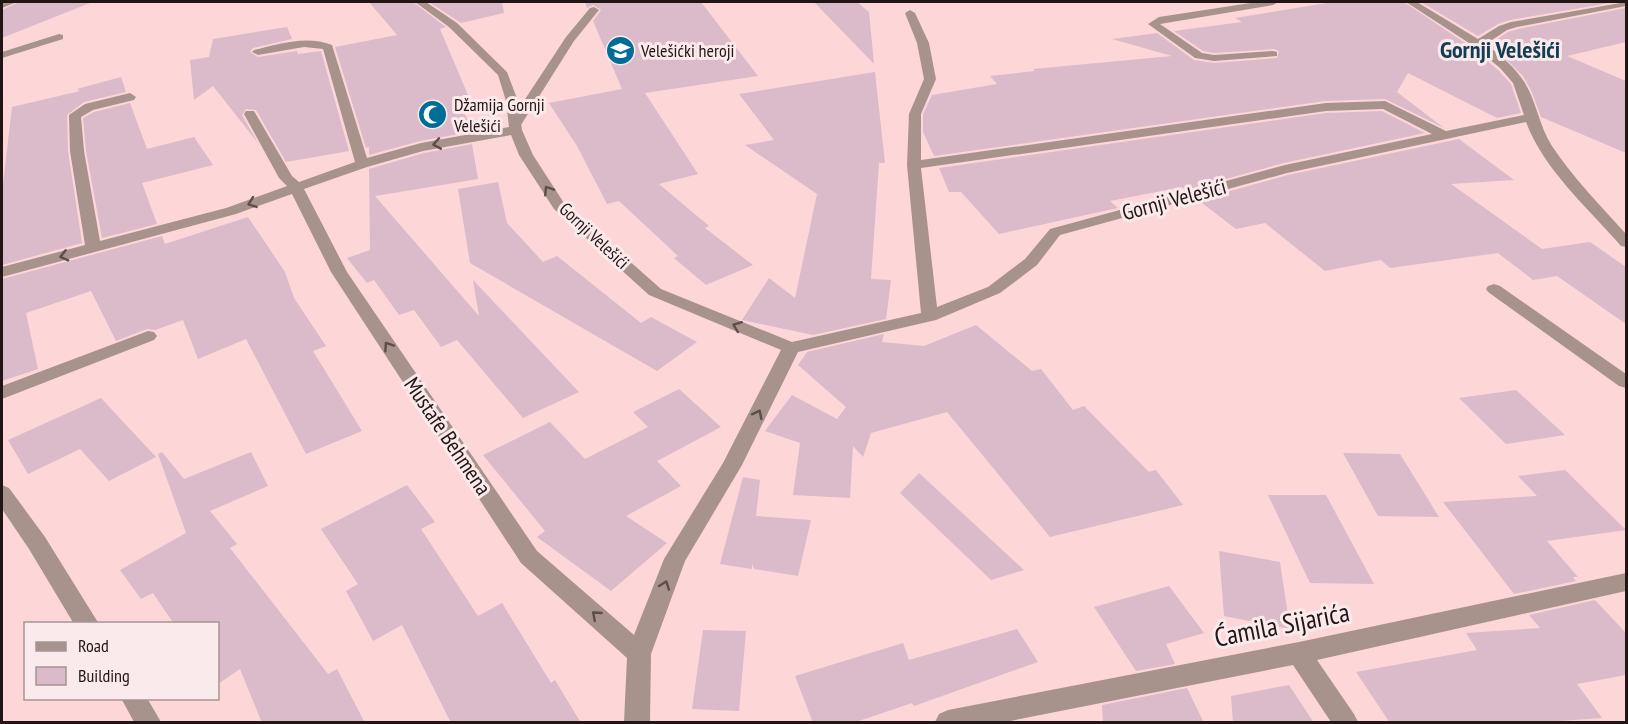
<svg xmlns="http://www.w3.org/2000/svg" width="1628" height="724" font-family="'PT Sans Narrow',sans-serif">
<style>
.building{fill:#dbbaca}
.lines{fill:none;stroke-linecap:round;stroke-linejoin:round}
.lane{fill:#a8938c;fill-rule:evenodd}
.street{fill:#a8938c;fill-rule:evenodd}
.oneway{stroke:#5e4e4b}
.labels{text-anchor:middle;stroke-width:6;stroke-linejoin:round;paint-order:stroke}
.far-poi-label{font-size:18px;fill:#221516;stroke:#faeaeb;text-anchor:start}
.far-street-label{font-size:18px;fill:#221516;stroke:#faeaeb}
.street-label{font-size:22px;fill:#221516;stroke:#faeaeb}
.far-district-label{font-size:24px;font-weight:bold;fill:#133d53;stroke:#faeaeb}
.near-street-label{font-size:27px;fill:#221516;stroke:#faeaeb}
</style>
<rect width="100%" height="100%" fill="#fdd6d8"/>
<path class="building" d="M19,2H89L90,3L2,38V10Z
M369,2H413L446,27L440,29L468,95L455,98L468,120L470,132L420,141L369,155V147L366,148L335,47L397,35Z
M429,2H502L504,13L461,23Z
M585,2H701L758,76L645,93L698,174L659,184L709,226L705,228L753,265L706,285L674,258L678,256L619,201L607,204L577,146L549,103L622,89L593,21L601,10L593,5L587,8Z
M814,2H857L869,12L874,64Z
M1333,2H1404L1471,47L1498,70L1511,84L1521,113L1497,118L1408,73L1397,92L1444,128L1385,99L1326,101L934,156L923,132V114L932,95L997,84L990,76L1035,71L1033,69L1172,56L1112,39L1157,33L1194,60L1214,63L1277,58L1279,51L1274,49L1214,53L1203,51L1174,31L1242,22L1235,18Z
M1421,2H1616L1510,20L1498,24L1478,36Z
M1626,8V42L1567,56L1626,81V153L1541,117L1531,90L1523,76L1490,44L1508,32L1518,29Z
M287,27L292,39L253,48L250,52L258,57L297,51L298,54L321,51L349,151L286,162L256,110L246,109L242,115L258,143L213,86L194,100L190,60L209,57L213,39Z
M875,72L885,163H879L871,279L891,280L886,319L813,335L742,320L769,278L795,298L817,194L745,145L774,140L739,94Z
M121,77L126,92L84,102L67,115L68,151L82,243L2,265V192L12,107L80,91L77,89Z
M130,103L147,149L194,137L213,165L142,183L157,224L102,238L86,151L83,118L94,112Z
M1382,111L1425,133L1284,163L1186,190L1182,187L1110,201L1118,208L999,234L961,192H949L939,168L1326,113Z
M1459,139L1514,180L1451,184L1542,249L1590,242L1626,267V324L1557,276L1533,280L1498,253L1390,268L1381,260L1325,271L1265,223L1236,229L1198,200L1288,175Z
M472,144L478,179L375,196L479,316L473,280L579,392L523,418L457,340L441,347L414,310L399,315L374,280L367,283L347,258L370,250L369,169L424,153Z
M498,182L507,223L543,262L557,256L641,323L651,317L697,342L657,371L470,263L458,189Z
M248,217L285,272L294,298L326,346L313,351L362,431L306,454L246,339L198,359L183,320L155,330L147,329L116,341L91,291L26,313L38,369L2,381V279L162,236L165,244Z
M976,325L1032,371L1041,369L1073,410L1084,406L1149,472L1156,470L1183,505L1050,537L947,412L871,433L863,457L853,446L850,498L793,495L800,443L765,431L792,395L837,419L846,407L798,365L807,352L884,334L882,342L924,346Z
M679,389L721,427L657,461L681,486L626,516L667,543L611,591L537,537L545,531L483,455L550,422L585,459L648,427L633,412Z
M1516,390L1565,435L1506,444L1459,398Z
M101,398L156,457L109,481L80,449L28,474L8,440Z
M162,452L184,479L251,452L268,486L210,511L237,544L230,548L328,674L337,669L365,723H262L240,669L218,684V624H174L153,593L141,599L120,570L186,533L158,454Z
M1343,453L1400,454L1439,517L1378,516Z
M1565,470L1626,530L1547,541L1578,577H1573L1576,581L1514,594L1443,502L1537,496L1518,476Z
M919,473L1024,570L991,580L900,493Z
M743,477L760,480L756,516L811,520L798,576L754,569L752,563V569L720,564Z
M407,485L435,522L421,529L478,616L502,603L551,683L555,680L581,723H451L402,625L373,641L346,591L358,584L321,529Z
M1268,495H1326L1374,584L1310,583Z
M1219,551L1280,562L1290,629L1224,616Z
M1169,586L1204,633L1166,644L1175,664L1136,671L1094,607Z
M1595,600L1626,633V675L1577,684L1602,718L1532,723H1390L1356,672L1477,650L1466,633L1540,628L1529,615Z
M1017,629L1038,662L914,706L912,703L853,723H813L795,676L903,643L909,660Z
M703,630L746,631L739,711L692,709Z
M1289,685L1314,723H1233L1231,696Z
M1187,688L1204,723H1103L1102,705Z"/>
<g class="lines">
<path class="lane" d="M594,7L599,10L574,41L521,125H511L510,122L566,37L590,8Z
M59,34L63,35V39L2,58V52Z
M148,331L154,332L157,336L154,340L2,399V386Z"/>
<path class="street" d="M2,2H17L2,8Z
M415,2H426L457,23L507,72L518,101L522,130L533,155L564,203L661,289L792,342L921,313L907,165L909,114L924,79L917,43L905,13L910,10L915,13L929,43L936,79L921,114V160L1326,103L1385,101L1446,131L1524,115L1513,83L1500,68L1472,45L1406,2H1417L1478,39L1499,26L1511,22L1626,2V6L1517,27L1507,30L1486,44C1500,55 1515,67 1525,83C1537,103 1539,126 1552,146C1573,178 1601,206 1626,234V247L1621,246C1588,208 1544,170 1526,122L1287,173L1060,235L1037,265L1000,293L936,320L798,352L742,465L685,561L651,654L650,722H624L627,658L521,563L331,272L292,194L236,214L2,277V267L85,245L70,151L69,115L85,104L130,93L136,97L134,100L93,110L81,117L84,151L100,241L226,208L287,186L279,178L244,114L246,111H254L292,176L299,182L355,162L323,49L304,47L258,55L252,52L254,50C279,44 307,35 332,45L367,158L421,143L509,127L506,101L498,75L449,27ZM1383,109L1432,134L1285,165L1050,229L1025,259L988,287L937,307L921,168L1326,111ZM511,135L519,155L554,209L649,295L781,350L723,463L664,559L634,635L537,551L347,272L304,189L367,167L423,151Z
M1257,2H1278L1273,5L1160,24L1202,53L1214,55L1273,51L1277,52V56L1214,61L1195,58L1148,24L1159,17Z
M1494,284L1500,286L1626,374V388L1619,386L1488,292L1486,289L1488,286Z
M2,485L9,488L45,537L99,624H74L29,549L2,509Z
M1626,573V591L1317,660L1354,714L1358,722H1331L1293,665L1005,722H935L939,714L948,710L1299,642Z
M121,698H147L161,722H134Z"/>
</g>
<defs><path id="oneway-chevron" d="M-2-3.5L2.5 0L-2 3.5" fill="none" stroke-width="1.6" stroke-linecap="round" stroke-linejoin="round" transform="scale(1.5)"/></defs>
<g class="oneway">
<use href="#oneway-chevron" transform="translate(437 144) rotate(170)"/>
<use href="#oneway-chevron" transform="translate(548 190) rotate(-123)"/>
<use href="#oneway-chevron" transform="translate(252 203) rotate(160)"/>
<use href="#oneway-chevron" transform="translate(64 256) rotate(166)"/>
<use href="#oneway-chevron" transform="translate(737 326) rotate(-158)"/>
<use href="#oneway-chevron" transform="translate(388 346) rotate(-124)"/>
<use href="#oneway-chevron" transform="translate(758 414) rotate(-63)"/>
<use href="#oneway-chevron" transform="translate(665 585) rotate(-70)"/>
<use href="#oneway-chevron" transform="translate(596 615) rotate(-139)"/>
</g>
<defs>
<symbol id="school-disc" viewBox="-11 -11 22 22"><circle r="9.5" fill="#006d99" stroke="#faeaeb"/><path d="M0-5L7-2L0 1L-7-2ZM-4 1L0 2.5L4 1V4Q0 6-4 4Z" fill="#fff"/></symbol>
<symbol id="mosque-disc" viewBox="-11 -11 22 22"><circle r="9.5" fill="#006d99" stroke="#faeaeb"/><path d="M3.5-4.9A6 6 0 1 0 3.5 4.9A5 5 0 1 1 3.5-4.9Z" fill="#fff"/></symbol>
</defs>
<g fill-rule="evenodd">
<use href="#school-disc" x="604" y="34" width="33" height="33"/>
<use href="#mosque-disc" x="416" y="98" width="33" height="33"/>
</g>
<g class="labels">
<g class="far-poi-label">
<text x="641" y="57">Velešićki heroji</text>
<text x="454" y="111">Džamija Gornji<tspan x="454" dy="21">Velešići</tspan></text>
</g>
<g class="far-street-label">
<text transform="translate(594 236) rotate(43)" y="6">Gornji Velešići</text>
</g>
<g class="street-label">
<text transform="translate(1174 199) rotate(-15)" y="8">Gornji Velešići</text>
<text transform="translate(448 436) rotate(56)" y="8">Mustafe Behmena</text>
</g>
<g class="far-district-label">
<text x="1500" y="58">Gornji Velešići</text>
</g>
<g class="near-street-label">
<text transform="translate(1282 625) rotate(-11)" y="9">Ćamila Sijarića</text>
</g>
</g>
<rect width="1628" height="724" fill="none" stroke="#221516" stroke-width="6"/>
<rect x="24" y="622" width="195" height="78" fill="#faeaeb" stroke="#a49596" stroke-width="1.5"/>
<rect x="36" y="642" width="30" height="9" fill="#a8938c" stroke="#a49596" stroke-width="1.5"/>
<text x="78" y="652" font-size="18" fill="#221516">Road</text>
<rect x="36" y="667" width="30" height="18" fill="#dbbaca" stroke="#a49596" stroke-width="1.5"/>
<text x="78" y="682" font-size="18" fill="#221516">Building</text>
</svg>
